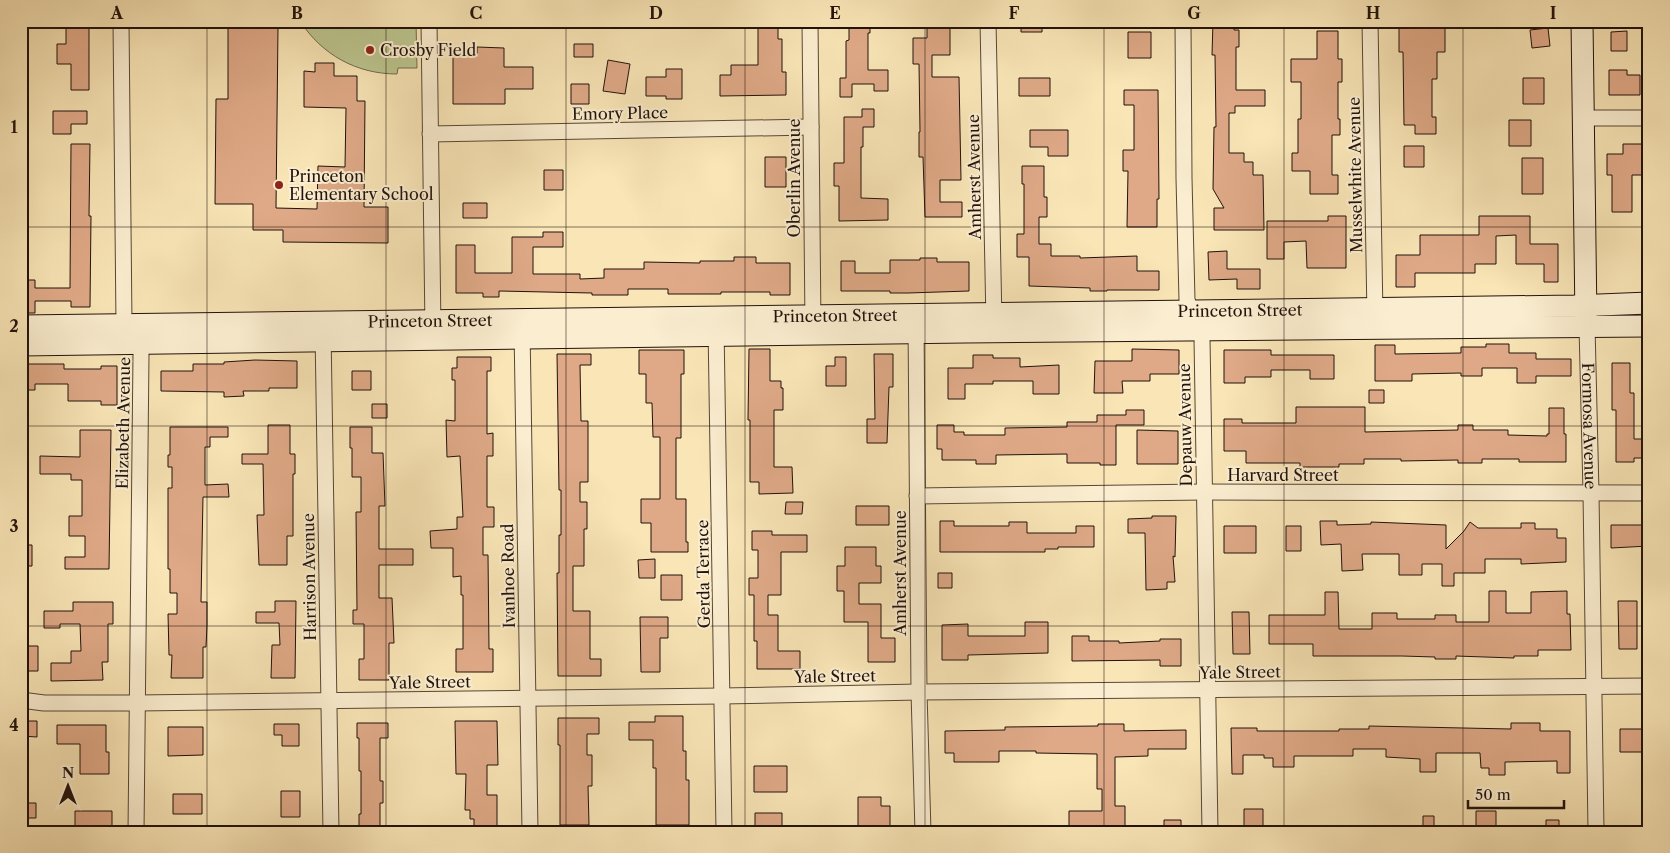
<svg xmlns="http://www.w3.org/2000/svg" width="1670" height="853" font-family="'Libre Caslon Text',serif">
<style>
.park{fill:#bcc58f;stroke:#6e6c4e}
.building{fill:#dfa987;stroke:#21120c}
.lines{fill:none;stroke-linecap:round;stroke-linejoin:round}
.street-casing{stroke:#574736;stroke-width:17}
.secondary-casing{stroke:#21120c;stroke-width:23}
.street{stroke:#fbeed0;stroke-width:15}
.secondary{stroke:#fbeed0;stroke-width:21}
.grid{fill:none;stroke:#21120c;stroke-width:1;stroke-opacity:0.55}
.poi-dot{fill:#8f2418;stroke:#fbeed0;stroke-width:2}
.labels{text-anchor:middle;stroke-width:4;stroke-linejoin:round;paint-order:stroke}
.poi-label{font-size:16px;fill:#21120c;stroke:#fbeed0;text-anchor:start}
.street-label{font-size:16px;fill:#21120c;stroke:#fbeed0}
.neatline{fill:none;stroke:#21120c;stroke-width:2}
.grid-label{font-size:16px;text-anchor:middle;font-weight:bold;fill:#21120c}
</style>
<rect width="100%" height="100%" fill="#f9e5b6"/>
<filter id="stains"><feTurbulence type="fractalNoise" baseFrequency=".004" numOctaves="4"/><feColorMatrix values="0 0 0 0 .2 0 0 0 0 .09 0 0 0 0 .02 0 0 0 .5 -.17"/></filter>
<radialGradient id="worn" r=".72"><stop offset=".6" stop-color="#630" stop-opacity="0"/><stop offset="1" stop-color="#630" stop-opacity=".3"/></radialGradient>
<path class="park" d="M300,21H416L417,68H398L397,74C357,74 322,55 300,21Z"/>
<path class="building" d="M66,21H89V90H71V64H57V44H66Z
M758,21H778V39H782V72H786V95L720,96V75H731V65H758Z
M849,21H870V33H868V70H888V91H874V84H852V97H840V78H846V41L849,40Z
M927,21H950V55H932V77H959L961,180H940V202H962V217H925L923,157H919V132H920L919,64H913V38H927Z
M1021,21H1042V32H1021Z
M1213,21H1234V30H1239V47H1236V90H1265V106H1235V113H1229V153H1244V162H1253V175H1263L1264,230H1214V208H1224L1213,189L1214,127H1216L1215,55H1212Z
M228,26L278,27L276,208L317,209L318,166L345,167L346,108L304,107V71L315,72V63H334V76H357V101H365L364,207H388V243L283,242V230H253V204H215L216,99H228Z
M1399,28H1445V52H1437V79H1432V117H1436V134H1415V125H1404L1403,52H1399Z
M1548,28L1550,46L1532,48L1530,30Z
M1317,31H1338V59H1342V82H1338V119H1340V135H1332V175H1338V194H1310V171H1292V153H1298V119H1301V82H1291V59H1317Z
M1627,31V51H1611V32Z
M1128,32H1151V58H1128Z
M574,44H593V57H574Z
M477,47L504,48V67H533V89H505V104H453V54H477Z
M608,60L630,64L625,94L603,91Z
M666,69H682V99H666V96H646V77H666Z
M1609,70H1627V75H1640V95H1609Z
M1019,78H1050V96H1019Z
M1523,78H1544V104H1523Z
M571,84H589V104H571Z
M1124,90H1158L1159,199H1157V227H1127L1128,171H1123V150H1134V105H1124Z
M862,109H874V127H863V147H861V198L888,199V220L839,221V186H834V163H844V117H862Z
M53,111H87V124H71V134H53Z
M1509,120H1531V146H1509Z
M1030,130H1068V156H1048V147H1030Z
M71,144H90L89,216H91L90,307H71V301H35V313H21V280H35V288H70Z
M1623,144H1649V175H1632V212H1612V175H1607V154H1623Z
M1404,146H1424V167H1404Z
M765,157H786V187H765Z
M1522,158H1543V194H1522Z
M1022,166H1044V197H1047V217H1039V244H1051V256H1080V258L1137,256V271H1159V290H1107V291H1090V288L1029,286V257H1017V234H1024V184H1022Z
M544,170H563V190H544Z
M463,203H487V218H463Z
M1328,216H1346V268H1307L1306,241L1284,242V259H1267V221H1328Z
M1479,216H1530V244H1558V282H1544V264H1516V235L1496,236V264H1475V273H1415V287H1396V255H1420V235H1479Z
M543,232H563V247H533V274H580V279L604,278V269H644V262L700,263V261H734V257H756V263H790V295H770V292H721V294H668V289H628V295H592V293L499,291V297H483V293H456V245H475V273H512V237H543Z
M1227,251V269H1260V289H1237V279L1209,280L1208,252Z
M920,258H937V262H969V291L908,293H890V291H841V261H855V273H890V260H920Z
M1486,344H1509V353H1536V359H1571V376H1536V383H1517V368H1482V376H1461V373L1412,374V381H1375V345H1395V354L1461,353V347H1486Z
M749,349H770V381H781V388H783V410H774V467H792L793,493L759,494V482H750V420H748Z
M1132,349L1179,350V374H1150V381H1122L1123,393H1094L1095,361H1132Z
M639,350H684V374H681V438H676V499H686V542H688V552H651V523H641V499H660V437H653L652,403H646V374H639Z
M1224,350H1271V355H1334V379H1310V370H1271V377H1245V383H1224Z
M557,354H591V365H580L581,421H588V482H580V502H587V529H584V566H573V611H590V659H601V676H558L557,573H559V535H561V490H559Z
M874,354H893V387H889L887,443H867V419H875Z
M973,355H993V358H1020V367L1059,365V394H1033V381H993V384H965V399H948V368H973Z
M457,357H491V371H487V434L493,433V456H487V507H494V527H483V555H488L489,649H493V672H456V649H463V595H461V576L453,577V548H431L430,531L457,529V517H463L460,456L447,457L446,420L455,421V380H452V368H457Z
M835,357H846V386H826V366H835Z
M255,360L297,361V388H269V391H243L244,396L224,397V392L161,391V371H193V364H224V362Z
M1612,363H1630V393H1634V439H1649V458H1634V462H1616V410H1612Z
M21,364H64V369H101V366H117V405H101V401H68V384H35V390H21Z
M352,371H371V390H352Z
M1369,390H1384V403H1369Z
M372,404H387V418H372Z
M1296,407H1365V432L1458,430V425H1473V430H1508V435L1547,436V434H1549V408H1564V434H1566V462H1519V459H1482V463H1458V460L1401,461V459H1364V464H1339V467H1300V463H1246V451H1224V419H1242V423H1296Z
M1126,410H1144V425H1116V465H1100V463H1067V454L996,455V464H976V460H942V449H937V425H954V432H964V435H1005V428L1067,427V422H1097V415H1126Z
M268,425H290V454H295V474H293V536H287V565H259L257,515H264L263,464H242V454H268Z
M170,427H228V437H210V447H205V485L228,484L229,497H203L201,602H207V625L206,647H203V678H171L172,655H169L168,614H177V593H170V569H168V488H172V467H168V455H170Z
M350,427H372V453H383L385,506H379V549H413V565H379V598H392L394,643H389V680H359V659H364V624H353V610H357L356,512H361V477H352V448H350Z
M80,430H111L109,569H65V557H85V536H69V516H82V480H71V474H40V456L80,457Z
M1137,430L1178,431V464H1137Z
M786,502H803L802,514H785Z
M856,506H889V525H856Z
M1152,516H1176L1175,557L1173,556L1175,582H1167V589L1146,590L1145,533H1128V519L1152,518Z
M940,521H954V526H1009V522H1027V533H1076V526H1094V547H1058V549H1045V552H940Z
M1320,521H1337V525L1371,524V522L1446,525V549L1464,531L1470,522L1478,528H1521V523H1535V529H1557V538H1566V562L1521,564V559H1485V573H1454V586H1442V564H1422V575H1399V554H1362L1363,570L1342,571L1341,544L1321,545Z
M1611,525H1649V546L1611,548Z
M1224,526H1256V553H1224Z
M1286,526H1301V551H1286Z
M752,531H772V535H807V552H781V595H768V615H778V651H800V669H757V641H754V595H749V578H758V550H752Z
M21,545H32V566H21Z
M845,547H876V566H881V583H859V604H881V638H895V662H868V622H844V591H837V566H845Z
M655,559V578H639L638,560Z
M938,573H952V588H938Z
M661,575H682V600H661Z
M1489,591H1506V613H1531V592L1567,591V614H1570L1571,650H1538V656H1514V658L1456,656V659H1435V657L1402,656H1313V644H1269V615H1325V592H1338L1339,629H1372V613H1397V619H1435V615H1456V622H1489Z
M275,601H296L295,678H271L272,645H280L279,623H256V612H275Z
M1618,601H1637V649H1619Z
M73,602H113V624H108V662H102L103,680L51,681V663H71V651H81L80,624H60V628H44V611H73Z
M1232,612H1249L1250,654H1233Z
M640,617H668V638H660V672H641Z
M1025,622H1048V653L968,655V660H942V625L968,624V636H1025Z
M1072,636H1089V641H1119V643L1160,641V639H1181V666H1160V660L1072,661Z
M21,646H38V671H21Z
M655,716H683V751H686V780H689V825H656V768H653V740H629V722H655Z
M558,718H599V734H587V755H592V786H588L589,825H560V745H558Z
M21,721H37V737L21,736Z
M455,721H497L498,765H487V795H497V827L474,826V819H470V810H465L466,774H456Z
M357,723H388V738H380V781H383V803H380V832H359V814H361V771H359V738H357Z
M1511,723H1540V731H1570V773H1557V761L1505,762V775H1489V768H1481L1480,753H1436V772H1420V759L1386,757V749H1353V756H1294V767H1273V758H1264V755H1243V774H1232L1231,728H1257V731H1339V729H1369V726L1511,729Z
M274,724H299V746H282V735H274Z
M1098,724H1124V731L1186,730V749H1148V756L1115,757V806H1125V832H1069V811H1102V789H1097V754L1036,753V751H999V762H954V753H945V731L1005,730V727L1098,726Z
M57,725H106V752H109V774H80V744H57Z
M168,727H203V755L168,756Z
M1620,729H1642V752H1620Z
M754,766H787V792H754Z
M281,791H300V817H281Z
M173,794H202V814H173Z
M858,797H881V806H890V826H888V832H858Z
M21,803H36V818H21Z
M1244,809H1263V829H1244Z
M75,811H112V830H75Z
M1476,811H1496V832H1476Z
M755,813H782V826H775V832H755Z
M1423,816H1434V832H1423Z
M1164,820H1181V832H1164Z
M1546,820H1559V832H1546Z"/>
<g class="lines">
<defs>
<g id="street">
<path d="M121,21L124,325L141,344V354L136,832"/>
<path d="M429,21L433,330"/>
<path d="M810,21L813,325"/>
<path d="M988,21L994,323"/>
<path d="M1183,21L1184,178L1187,300L1202,338L1210,832"/>
<path d="M1370,21L1375,317"/>
<path d="M1584,118H1649"/>
<path d="M430,134L811,127"/>
<path d="M916,323L919,692L923,832"/>
<path d="M716,326L724,832"/>
<path id="s1" d="M1587,326L1591,493L1596,832"/>
<path d="M522,328L530,832"/>
<path d="M323,331L331,832"/>
<path d="M917,496L1204,492L1649,493"/>
<path d="M21,700L44,703H137L722,696L919,692L1649,686"/>
</g>
<g id="secondary">
<path d="M1582,21L1586,320"/>
<path id="s2" d="M21,326L1574,306L1649,303"/>
<path d="M21,345L965,332L1649,326"/>
</g>
</defs>
<use href="#street" class="street-casing"/>
<use href="#secondary" class="secondary-casing"/>
<use href="#street" class="street"/>
<use href="#secondary" class="secondary"/>
</g>
<path class="grid" d="M207,21V832M386,21V832M566,21V832M745,21V832M925,21V832M1104,21V832M1284,21V832M1463,21V832M21,227H1649M21,426H1649M21,626H1649"/>
<g class="poi-dot">
<circle cx="370" cy="50" r="5"/>
<circle cx="279" cy="185" r="5"/>
</g>
<g class="labels">
<g class="poi-label">
<text x="380" y="56">Crosby Field</text>
<text x="289" y="182">Princeton<tspan x="289" dy="18">Elementary School</tspan></text>
</g>
<g class="street-label">
<text transform="translate(620 113) rotate(-1)" y="6">Emory Place</text>
<text transform="translate(1355 175) rotate(-91)" y="6">Musselwhite Avenue</text>
<text transform="translate(974 177) rotate(-91)" y="6">Amherst Avenue</text>
<text transform="translate(794 178) rotate(-90)" y="6">Oberlin Avenue</text>
<text dy="6" stroke="none"><textPath href="#s2" startOffset="1219">Princeton Street</textPath></text>
<text dy="6" stroke="none"><textPath href="#s2" startOffset="814">Princeton Street</textPath></text>
<text dy="6" stroke="none"><textPath href="#s2" startOffset="409">Princeton Street</textPath></text>
<text transform="translate(123 423) rotate(-89)" y="6">Elizabeth Avenue</text>
<text transform="translate(1185 425) rotate(-91)" y="6">Depauw Avenue</text>
<text dy="6" stroke="none"><textPath href="#s1" startOffset="100">Formosa Avenue</textPath></text>
<text x="1283" y="481">Harvard Street</text>
<text transform="translate(900 573) rotate(-90)" y="6">Amherst Avenue</text>
<text transform="translate(703 574) rotate(-91)" y="6">Gerda Terrace</text>
<text transform="translate(508 576) rotate(-91)" y="6">Ivanhoe Road</text>
<text transform="translate(309 577) rotate(-91)" y="6">Harrison Avenue</text>
<text transform="translate(1240 672) rotate(-1)" y="6">Yale Street</text>
<text transform="translate(835 676) rotate(-1)" y="6">Yale Street</text>
<text transform="translate(430 682) rotate(-1)" y="6">Yale Street</text>
</g>
</g>
<rect width="1670" height="853" fill="none" stroke="#f9e5b6" stroke-width="55"/>
<g transform="translate(68 786)" stroke="#fbeed0" stroke-width="4" paint-order="stroke">
<path d="M0-4L9 19L0 12L-9 19Z" fill="#21120c"/>
<text y="-8" font-size="14" font-weight="bold" text-anchor="middle" fill="#21120c">N</text>
</g>
<path d="M1468 800v8h96v-8" fill="none" stroke="#21120c" stroke-width="2.5"/>
<text x="1475" y="800" font-size="15" fill="#21120c" stroke="#fbeed0" stroke-width="4" paint-order="stroke">50 m</text>
<rect x="28" y="28" width="1614" height="798" class="neatline"/>
<g class="grid-label">
<text x="117" y="19">A</text>
<text x="297" y="19">B</text>
<text x="476" y="19">C</text>
<text x="656" y="19">D</text>
<text x="835" y="19">E</text>
<text x="1014" y="19">F</text>
<text x="1194" y="19">G</text>
<text x="1373" y="19">H</text>
<text x="1553" y="19">I</text>
<text x="14" y="133">1</text>
<text x="14" y="332">2</text>
<text x="14" y="532">3</text>
<text x="14" y="731">4</text>
</g>
<rect width="100%" height="100%" filter="url(#stains)"/>
<rect width="100%" height="100%" fill="url(#worn)"/>
</svg>
